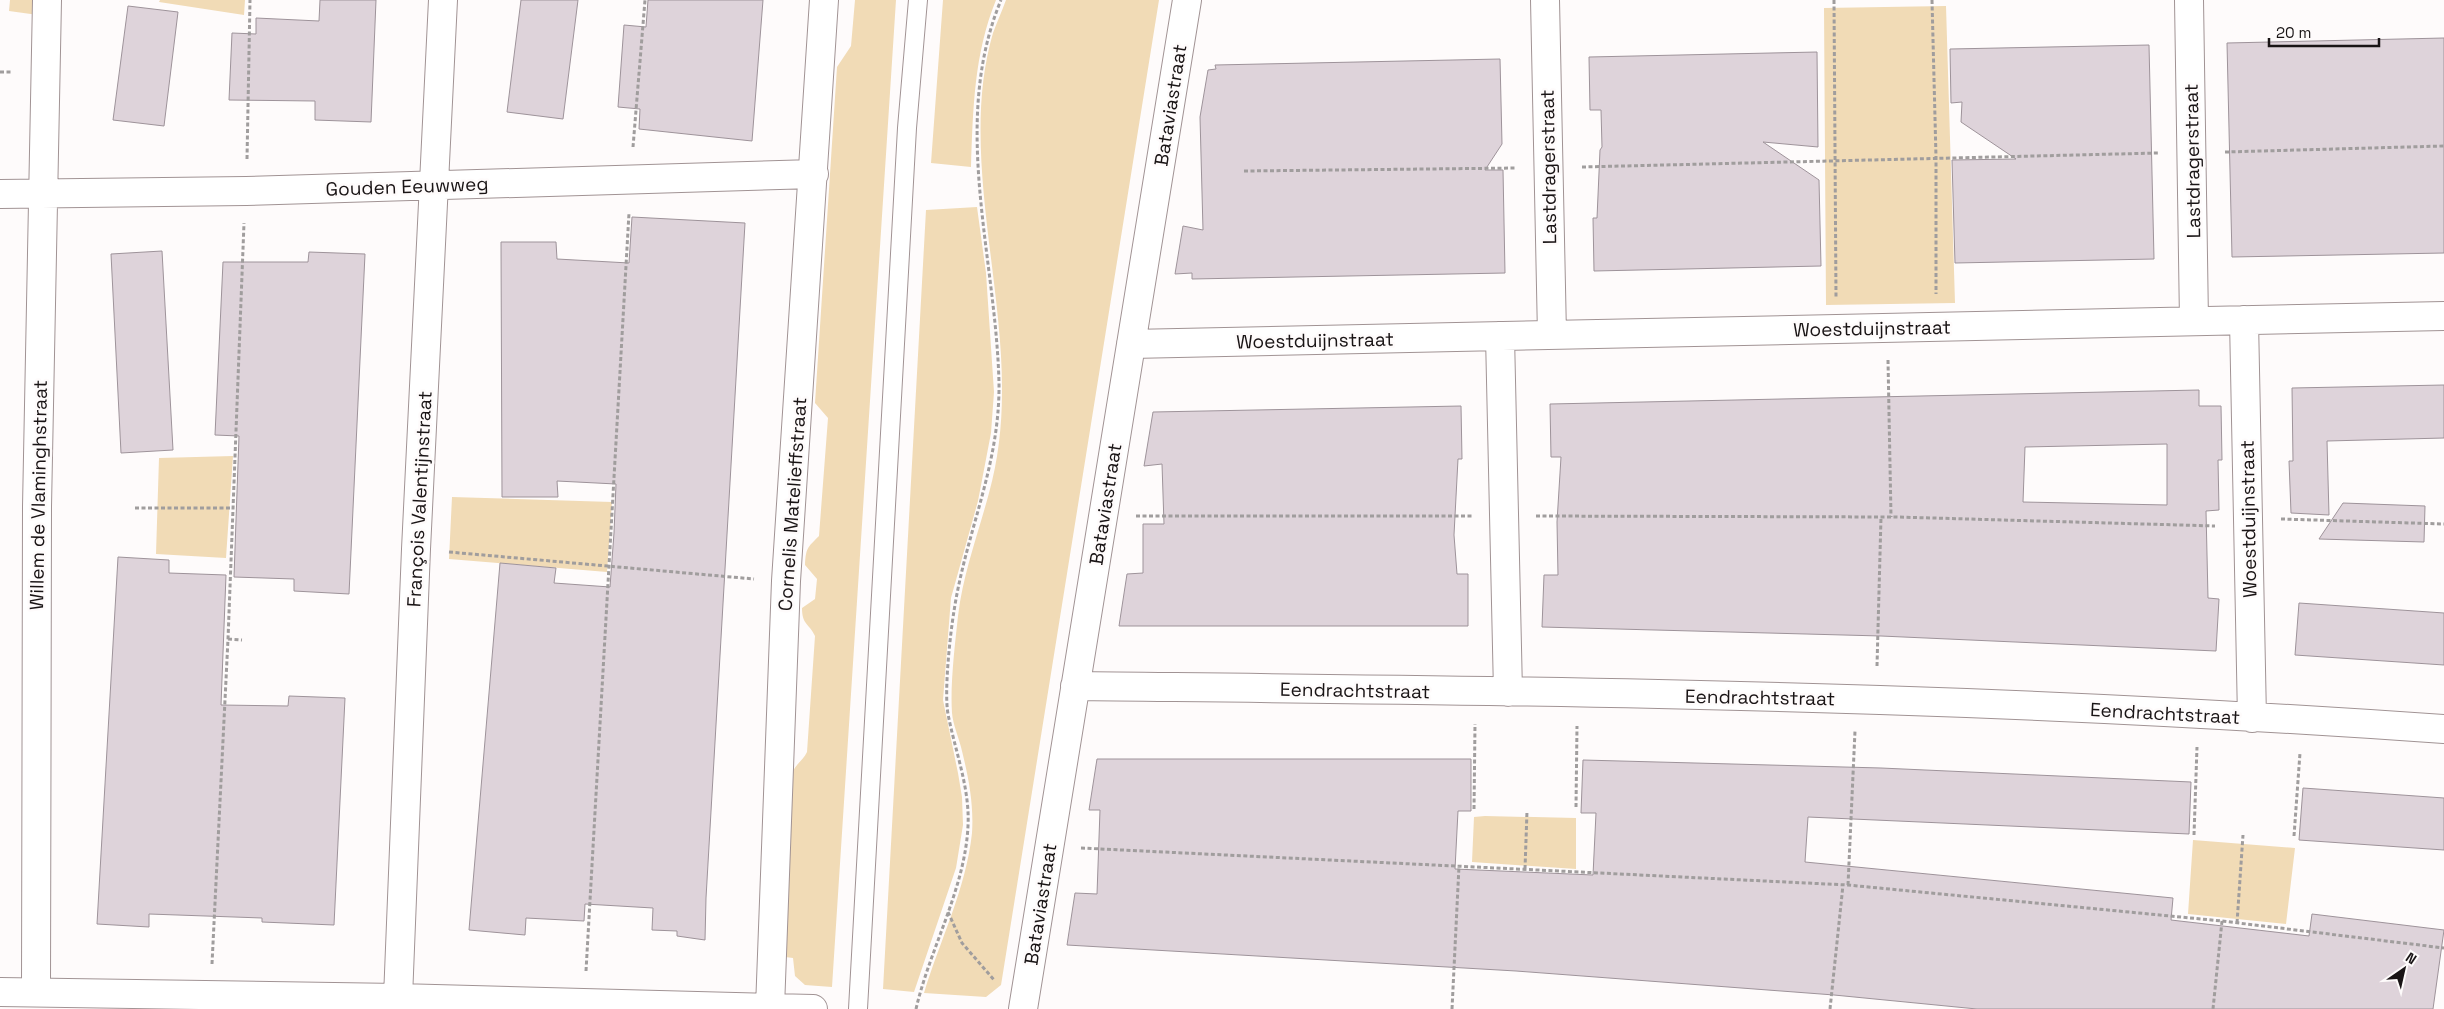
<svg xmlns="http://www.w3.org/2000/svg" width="2444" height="1009" font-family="'Space Grotesk',sans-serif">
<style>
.green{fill:#f1dbb6}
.building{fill:#ded3da;stroke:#9e939a;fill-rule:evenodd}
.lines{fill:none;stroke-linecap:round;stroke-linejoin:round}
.lane-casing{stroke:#a19394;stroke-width:20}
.street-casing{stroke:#a19394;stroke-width:30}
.path{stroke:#a09d9d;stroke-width:3;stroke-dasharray:4 2.5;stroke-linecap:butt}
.lane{stroke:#fff;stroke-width:18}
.street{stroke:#fff;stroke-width:28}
.labels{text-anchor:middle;stroke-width:5;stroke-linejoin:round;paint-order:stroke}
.street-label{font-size:19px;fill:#191415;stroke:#fefbfb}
</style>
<rect width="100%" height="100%" fill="#fefbfb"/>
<path class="green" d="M10,0H38V15L9,11Z
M160,0H245L244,15L159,2Z
M855,0H896L832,987L805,985L795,976L793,958L785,957L792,774C795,764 803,761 807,752L815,636C809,623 802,625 802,608L815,599L817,579L805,565C806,548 807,548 819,536L828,418L815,403L837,67L851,46Z
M943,0H996C974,54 973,109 971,167L931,163Z
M1006,0H1159L1002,979L1001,985L986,997L924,993C940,940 966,889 972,833C974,803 968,775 961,747C958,736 953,724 952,713C950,685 955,644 958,616C963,574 978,534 989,493C998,461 1002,426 1002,392C1003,277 960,145 993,33C997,22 1002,11 1006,0Z
M1946,6L1955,303L1826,305L1824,8Z
M977,207L986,273L994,392L991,433L978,501L951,598L943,700L958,773L962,797L963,825L956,868L914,992L883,989L926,210Z
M233,456L226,558L156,554L159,458Z
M452,497L612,502L607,572L449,559Z
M1485,816L1576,818V869L1472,862L1474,817Z
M2193,840L2295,848L2286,924L2188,914Z"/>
<path class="building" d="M320,0H376L371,122L315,120V101L229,100L232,33L256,34V18L319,21Z
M521,0H578L563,119L507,112Z
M648,0H763L752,141L639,129L640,109L618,107L624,25L646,27Z
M128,6L178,12L164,126L113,120Z
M2444,38V253L2232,257L2227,43Z
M2149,45L2154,259L1955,263L1952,160L2016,159L1961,122L1962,102L1951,103L1950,49Z
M1817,52L1818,147L1763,142L1819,180L1821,266L1594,271L1593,218H1597L1600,150L1602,147L1601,110H1590L1589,57Z
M1500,59L1502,144L1485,170H1503L1505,273L1192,279V273L1175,274L1183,226L1203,230L1200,117L1208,70L1216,69L1215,65Z
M632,217L745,223L706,898L705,940L677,936V931L652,930L653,908L585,904L584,921L526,918L525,935L469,930L500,563L556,568L554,583L610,587L614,533L616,484L557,481L558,497H502L501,242H556L557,259L629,263Z
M162,251L173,450L121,453L111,254Z
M309,252L365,254L349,594L294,591V579L234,577L239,436L215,435L223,262H308Z
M2444,385V438L2327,441L2329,515L2291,513L2289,461H2293L2292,388Z
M2199,390V406H2221L2222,460H2218L2219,510L2206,511L2208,598L2219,599L2216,651L1881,636L1542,627L1544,575H1558L1557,522L1561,457H1551L1550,404ZM2167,444V505L2023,502L2025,447Z
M1461,406L1462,459H1458L1454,535L1457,574H1468V626H1119L1127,574L1143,573V524H1164L1162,464L1144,466L1153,412Z
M2343,503L2425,506L2424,542L2319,539Z
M118,557L169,560V573L226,575L221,705L288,706L289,696L345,698L334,925L262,922V918L149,914V927L97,924Z
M2299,603L2444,613V665L2295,655Z
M1097,759H1471V811H1458L1455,869L1593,875L1596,813H1581L1583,760L1881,768L2191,782L2189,834L1808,817L1805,862L2173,898L2171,920L2309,936L2312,914L2444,930L2433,1009H1977L1834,995L1516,971L1067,945L1075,893L1097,894L1100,810H1089Z
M2303,788L2444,798V850L2299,840Z"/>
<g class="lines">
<defs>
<path id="lane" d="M858,1009L907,128L918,0"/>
<path id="street" d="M1545,0L1552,335
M2189,0L2194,321
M0,194L246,191L814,174
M2244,320L2252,718
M1500,336L1508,692
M1131,344L2444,316
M1075,686C1344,689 1612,691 1880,700C2068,706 2256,716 2444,729
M36,991L37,507L47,0
M0,992L398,998L813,1009
M398,998L416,549L443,0
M770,1008L786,581L824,0
M1023,1009L1187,0"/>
</defs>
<use href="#lane" class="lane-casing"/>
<use href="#street" class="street-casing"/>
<path class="path" d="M1834,0L1836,297
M1932,0L1936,157V294
M0,72H13
M633,147L645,0
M2225,152L2444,146
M247,159L250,0
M1582,167L2158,153
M1244,171L1516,168
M1888,360L1891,517
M135,508H232
M1136,516H1472
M1536,516L1897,517L2215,526
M2281,519L2444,524
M449,552L754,579
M228,639L242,640
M1877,666L1881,517
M1576,807L1577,726
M1474,809L1475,724
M2194,835L2197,747
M2294,836L2300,753
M1081,848L1848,885L2222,921L2444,948
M1525,869L1527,811
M1848,885L1855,731
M948,912L962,943L995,981
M2237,923L2243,835
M212,964L228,639L244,223
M586,971L629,213
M916,1009C930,948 965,889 968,826C970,788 955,751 948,714C944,692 950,635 954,611C966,532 1000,466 999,383C996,256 950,123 1001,0
M1452,1009L1459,866
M1830,1009L1843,885
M2213,1009L2222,921"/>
<use href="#lane" class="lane"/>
<use href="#street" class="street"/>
</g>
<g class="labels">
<g class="street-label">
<text transform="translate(1170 105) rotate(-81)" y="7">Bataviastraat</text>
<text transform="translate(2192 161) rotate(-91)" y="7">Lastdragerstraat</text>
<text transform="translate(1548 167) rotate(-91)" y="7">Lastdragerstraat</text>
<text transform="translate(407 186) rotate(-2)" y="7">Gouden Eeuwweg</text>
<text transform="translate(1872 328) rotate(-1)" y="7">Woestduijnstraat</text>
<text transform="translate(1315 340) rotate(-1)" y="7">Woestduijnstraat</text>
<text transform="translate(38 495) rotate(-89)" y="7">Willem de Vlaminghstraat</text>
<text transform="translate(419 499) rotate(-87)" y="7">François Valentijnstraat</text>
<text transform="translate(792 504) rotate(-86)" y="7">Cornelis Matelieffstraat</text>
<text transform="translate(1105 504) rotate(-81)" y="7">Bataviastraat</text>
<text transform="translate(2248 519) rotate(-91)" y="7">Woestduijnstraat</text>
<text transform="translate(1355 690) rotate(1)" y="7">Eendrachtstraat</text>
<text transform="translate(1760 697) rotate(1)" y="7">Eendrachtstraat</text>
<text transform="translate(2165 713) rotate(3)" y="7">Eendrachtstraat</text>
<text transform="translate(1040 904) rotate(-81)" y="7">Bataviastraat</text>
</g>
</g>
<g transform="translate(2404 969) rotate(34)" stroke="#fefbfb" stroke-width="4" paint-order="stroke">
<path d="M0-4L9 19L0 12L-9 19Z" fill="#191415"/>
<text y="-8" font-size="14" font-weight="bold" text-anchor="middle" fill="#191415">N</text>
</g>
<path d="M2269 38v8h110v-8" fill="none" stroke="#191415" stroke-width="2.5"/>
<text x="2276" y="38" font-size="15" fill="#191415" stroke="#fefbfb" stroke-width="4" paint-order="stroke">20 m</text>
</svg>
